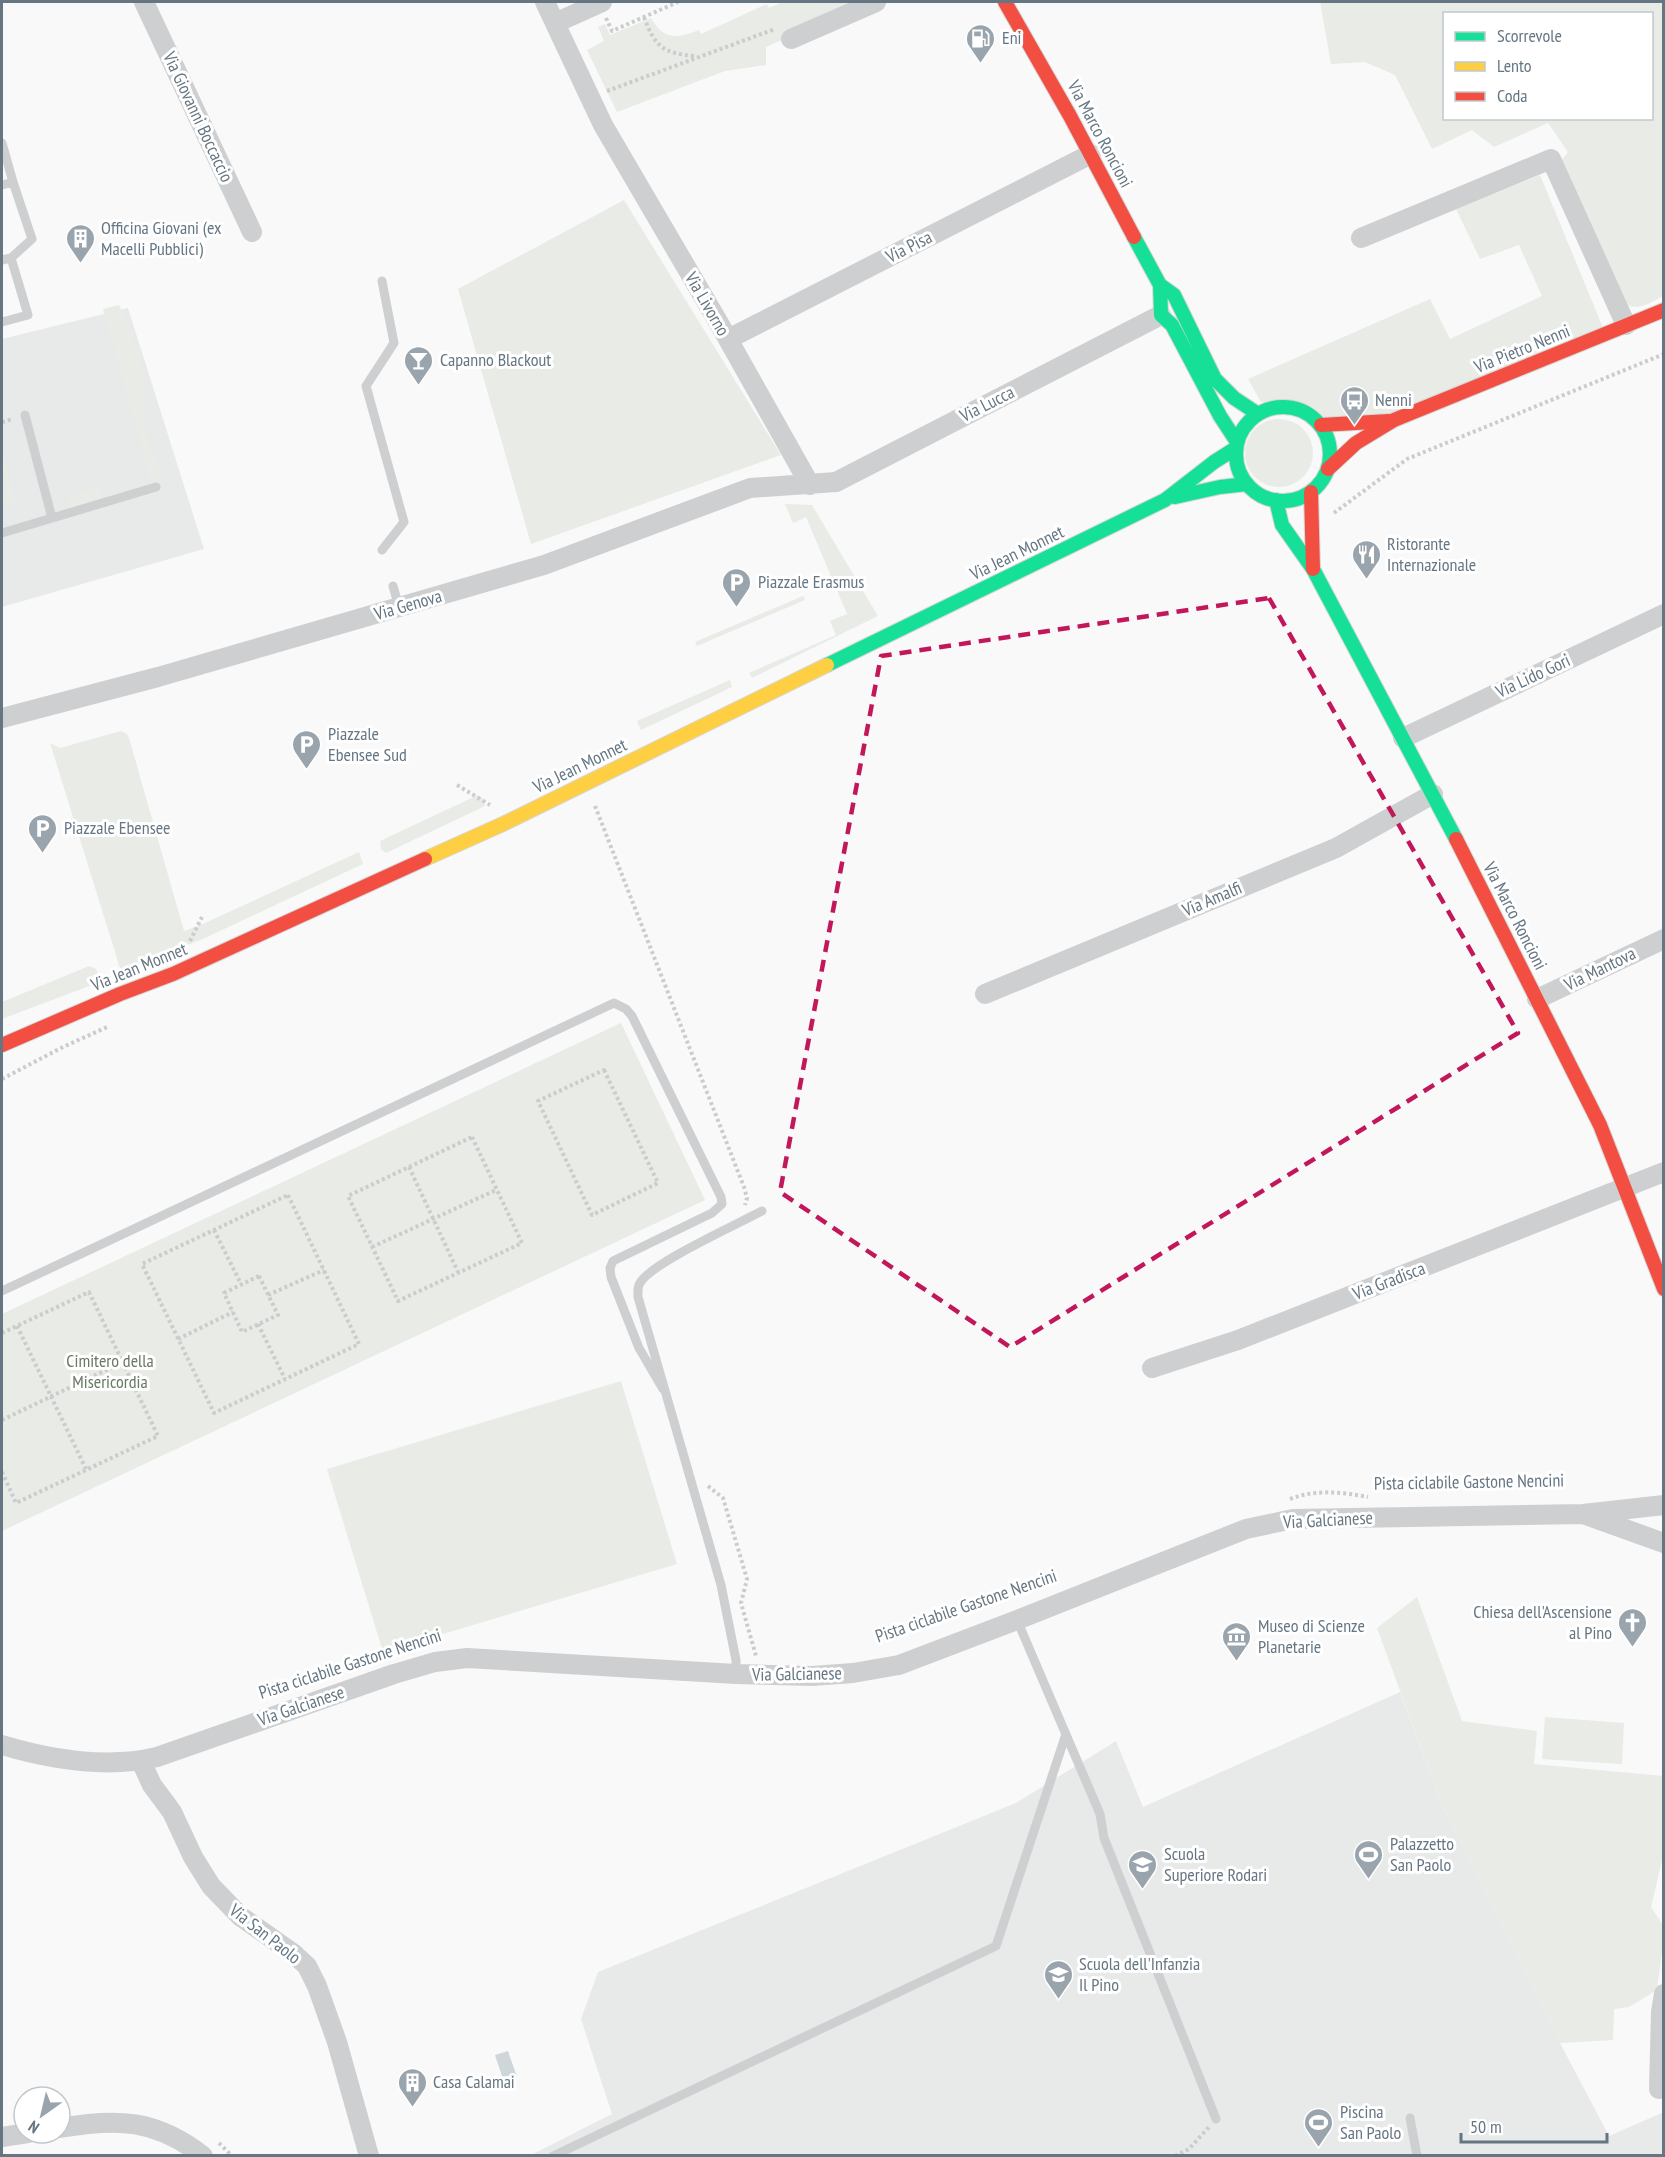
<svg xmlns="http://www.w3.org/2000/svg" width="1665" height="2157" font-family="'PT Sans Narrow',sans-serif">
<style>
.built{fill:#e8e9e9}
.green{fill:#e8ebe6;fill-rule:evenodd}
.water{fill:#ced6d9}
.lines{fill:none;stroke-linecap:round;stroke-linejoin:round}
.fast-casing{stroke:#d5d6d7;stroke-width:16}
.slow-casing{stroke:#d5d6d7;stroke-width:16}
.jam-casing{stroke:#d5d6d7;stroke-width:16}
.path{stroke:#cbcccd;stroke-width:4;stroke-dasharray:3 3;stroke-linecap:butt}
.lane{stroke:#cecfd0;stroke-width:9}
.street{stroke:#cecfd0;stroke-width:20}
.fast{stroke:#16e098;stroke-width:14}
.slow{stroke:#ffcf43;stroke-width:14}
.jam{stroke:#f24e42;stroke-width:14}
.marked{fill:none;stroke:#c2185b;stroke-width:4.5;stroke-dasharray:12 8;stroke-linejoin:round}
.labels{text-anchor:middle;stroke-width:6;stroke-linejoin:round;paint-order:stroke}
.poi-label{font-size:18px;fill:#657683;stroke:#fff;text-anchor:start}
.street-label{font-size:18px;fill:#657683;stroke:#fff}
.park-label{font-size:18px;fill:#687a64;stroke:#fff}
</style>
<rect width="100%" height="100%" fill="#f9f9f9"/>
<path class="built" d="M128,308L204,549L2,607V339Z
M1400,1692L1441,1803L1560,2043L1609,2136L1664,2112L1663,2156H529L612,2114L581,2019L598,1972L1016,1803L1116,1741L1143,1807Z"/>
<path class="green" d="M783,2H866L766,47V65L725,71L617,112L587,50L604,41L598,27L605,24L610,35L651,18C664,40 676,39 699,30L701,34L767,4L769,8Z
M1320,2H1663V296C1653,301 1639,311 1628,305L1561,161L1568,152L1548,123L1494,147L1472,130L1432,149L1395,75L1365,62L1331,64ZM1444,14H1652V118H1444Z
M1540,175L1603,328L1393,413L1328,419L1293,400L1261,402L1248,379L1430,299L1450,339L1542,296L1519,245L1480,259L1456,209Z
M624,200L781,455L531,544L458,289Z
M119,305C129,325 137,344 142,366C145,380 142,397 143,412C145,434 153,454 163,473L152,486L103,309Z
M1245 453a34 34 0 1 1 68 0a34 34 0 1 1-68 0Z
M2,448L17,503L2,508Z
M99,487L103,501L71,511L67,497Z
M785,504L812,505L878,616L752,678L749,673L836,635L830,621L847,614L806,517L793,523Z
M803,596L805,600L697,646L695,642Z
M730,680L732,687L641,730L637,721Z
M121,731L127,734L129,738L184,931L203,924L359,852L363,864L205,938L123,970L120,968L50,743L60,748Z
M478,795L482,798L485,806L386,853L381,849L380,841Z
M89,966L96,969L100,979L97,983L2,1019V1002Z
M621,1023L705,1200L2,1531V1314Z
M621,1381L677,1564L383,1652L327,1469Z
M1417,1597L1462,1721L1537,1731L1534,1764L1663,1776V1856L1651,1907L1663,1925V1944L1657,1990L1629,2007L1614,2009L1613,2040L1560,2043L1441,1803L1377,1628Z
M1545,1717L1624,1723L1622,1764L1542,1759Z"/>
<path class="water" d="M508,2051L517,2077L504,2082L495,2055Z"/>
<g class="lines">
<defs>
<path id="fast" d="M1134,237L1160,285L1174,295L1215,379L1234,398L1258,414
M1160,285L1161,315L1172,325L1220,416L1237,442
M1236 454a47 47 0 1 1 94 0a47 47 0 1 1-94 0Z
M1175,497L1220,487L1247,484
M1276,500L1282,525L1313,569L1456,839
M827,665L1165,500L1214,462L1236,448"/>
<path id="slow" d="M425,859L503,824L827,665"/>
<path id="jam" d="M1005,2L1070,116L1134,237
M1321,425L1389,421
M1328,469L1356,443L1394,420L1664,310
M1311,492L1313,569
M1456,839L1600,1125L1664,1289
M2,1045L120,994L173,974L425,859"/>
</defs>
<use href="#fast" class="fast-casing"/>
<use href="#slow" class="slow-casing"/>
<use href="#jam" class="jam-casing"/>
<path class="path" d="M644,17C655,47 663,53 694,56
M606,18L612,31L678,2
M607,91L775,29
M2,422L13,419
M1334,513L1407,459L1664,354
M457,785L490,805
M595,806L744,1187L747,1198L745,1205
M190,941L202,917
M604,1070L658,1183L592,1215L538,1101Z
M2,1079L61,1048L107,1027
M472,1137L522,1243L398,1301L348,1196Z
M409,1167L458,1272
M288,1195L359,1344L214,1413L142,1264Z
M214,1230L241,1284
M372,1247L496,1190
M259,1276L278,1315L242,1332L224,1293Z
M268,1295L324,1270
M258,1324L285,1379
M17,1326L86,1469
M2,1333L89,1292L158,1436L16,1503L2,1472
M178,1339L233,1312
M2,1420L123,1362
M708,1486L723,1498L747,1579L741,1603L756,1656
M1290,1499C1316,1489 1341,1492 1368,1497
M219,2143L232,2156
M1175,2156L1189,2149L1209,2127"/>
<path class="lane" d="M2,143L13,182L2,185
M11,258L32,239L13,182
M2,260L11,258L28,315L2,322
M382,281L394,343L366,386L404,522L382,550
M25,415L52,518
M2,533L156,487
M393,586L399,607
M2,1291L614,1003L626,1009L632,1016L721,1197L722,1204L712,1213L613,1261L610,1268L611,1277L639,1348L663,1389
M1017,1620L1100,1814L1104,1838L1216,2119
M736,1674V1660L721,1585L638,1297C638,1292 637,1287 640,1283C651,1263 738,1224 762,1211
M1410,2118L1417,2156
M553,2156L996,1946L1066,1734"/>
<path class="street" d="M144,2L252,232
M545,2L603,125L720,325L810,485
M555,23L602,2
M791,39L876,2
M1361,238L1551,159L1626,325
M728,339L1091,154
M2,718L158,677L544,565L750,488L836,482L1161,315
M1403,738L1664,614
M985,994L1336,848L1433,794
M1537,999L1664,939
M1152,1368L1238,1340L1664,1172
M1586,1515L1664,1543
M2,1745C52,1760 106,1769 157,1757L394,1674L435,1662L467,1658L736,1674L812,1676L853,1673L899,1665L1017,1620L1246,1529L1293,1519L1583,1514L1664,1505
M141,1761L152,1785L172,1812L193,1857L211,1886L240,1916L294,1954L307,1966L317,1986L337,2042L369,2156
M1659,2089L1661,2012L1664,1994
M60,2128C117,2118 156,2119 203,2156
M2,2137L28,2133"/>
<use href="#fast" class="fast"/>
<use href="#slow" class="slow"/>
<use href="#jam" class="jam"/>
</g>
<path class="marked" d="M1269,598L1518,1033L1010,1347L780,1192L881,656Z"/>
<defs>
<symbol id="fuel-pin" viewBox="-11 -11 22 30"><path d="M0 17L-7.5 6A9.5 9.5 0 1 1 7.5 6Z" fill="#99a4ac" stroke="#fff"/><path d="M-5.5-6h7V0h2V4h1.3V-2.5L3-4.5l.8-.8L6-3V5H2.5V1h-1V6h-7ZM-4.2-4.7v3.2H.2V-4.7Z" fill="#fff"/></symbol>
<symbol id="building-pin" viewBox="-11 -11 22 30"><path d="M0 17L-7.5 6A9.5 9.5 0 1 1 7.5 6Z" fill="#99a4ac" stroke="#fff"/><path d="M-4-6H4V6H1V3H-1V6H-4ZM-2.5-4.3h1.7v1.8h-1.7ZM.8-4.3h1.7v1.8H.8ZM-2.5-1h1.7V.8h-1.7ZM.8-1h1.7V.8H.8Z" fill="#fff"/></symbol>
<symbol id="bar-pin" viewBox="-11 -11 22 30"><path d="M0 17L-7.5 6A9.5 9.5 0 1 1 7.5 6Z" fill="#99a4ac" stroke="#fff"/><path d="M-6-5H6L.8 .8V4.5H3.5V6h-7V4.5H-.8V.8Z" fill="#fff"/></symbol>
<symbol id="bus-pin" viewBox="-11 -11 22 30"><path d="M0 17L-7.5 6A9.5 9.5 0 1 1 7.5 6Z" fill="#99a4ac" stroke="#fff"/><path d="M-5-6H5V4H4V6H2V4H-2V6H-4V4H-5ZM-3.5-4V0h7V-4ZM-3.5 1.2v1.5H-2V1.2ZM2 1.2v1.5H3.5V1.2Z" fill="#fff"/></symbol>
<symbol id="restaurant-pin" viewBox="-11 -11 22 30"><path d="M0 17L-7.5 6A9.5 9.5 0 1 1 7.5 6Z" fill="#99a4ac" stroke="#fff"/><path d="M-5-6h1v4h1v-4h1v4h1v-4h1v5L-1.5 .5V6h-2V.5L-5-1ZM5-6V6H3V1.5H1.5Q1.5-4 5-6Z" fill="#fff"/></symbol>
<symbol id="parking-pin" viewBox="-11 -11 22 30"><path d="M0 17L-7.5 6A9.5 9.5 0 1 1 7.5 6Z" fill="#99a4ac" stroke="#fff"/><path d="M-3.5-5.5H1a3.5 3.5 0 0 1 0 7H-1V5.5H-3.5ZM-1-3.4V-.6H.8a1.4 1.4 0 0 0 0-2.8Z" fill="#fff"/></symbol>
<symbol id="church-pin" viewBox="-11 -11 22 30"><path d="M0 17L-7.5 6A9.5 9.5 0 1 1 7.5 6Z" fill="#99a4ac" stroke="#fff"/><path d="M-1.2-6h2.4v3.5h3.3v2.4h-3.3V6h-2.4V-.1h-3.3v-2.4h3.3Z" fill="#fff"/></symbol>
<symbol id="museum-pin" viewBox="-11 -11 22 30"><path d="M0 17L-7.5 6A9.5 9.5 0 1 1 7.5 6Z" fill="#99a4ac" stroke="#fff"/><path d="M0-6L6-3V-2H-6V-3ZM-5-1h2V3h-2ZM-1-1h2V3h-2ZM3-1h2V3H3ZM-6 4H6V6H-6Z" fill="#fff"/></symbol>
<symbol id="stadium-pin" viewBox="-11 -11 22 30"><path d="M0 17L-7.5 6A9.5 9.5 0 1 1 7.5 6Z" fill="#99a4ac" stroke="#fff"/><path d="M0-5a6.5 5 0 1 0 0 10a6.5 5 0 1 0 0-10ZM-3.5-1.8h7v3.6h-7Z" fill="#fff"/></symbol>
<symbol id="school-pin" viewBox="-11 -11 22 30"><path d="M0 17L-7.5 6A9.5 9.5 0 1 1 7.5 6Z" fill="#99a4ac" stroke="#fff"/><path d="M0-5L7-2L0 1L-7-2ZM-4 1L0 2.5L4 1V4Q0 6-4 4Z" fill="#fff"/></symbol>
</defs>
<g fill-rule="evenodd">
<use href="#fuel-pin" x="964" y="22" width="33" height="45"/>
<use href="#building-pin" x="64" y="222" width="33" height="45"/>
<use href="#bar-pin" x="402" y="344" width="33" height="45"/>
<use href="#bus-pin" x="1338" y="384" width="33" height="45"/>
<use href="#restaurant-pin" x="1350" y="538" width="33" height="45"/>
<use href="#parking-pin" x="720" y="566" width="33" height="45"/>
<use href="#parking-pin" x="290" y="728" width="33" height="45"/>
<use href="#parking-pin" x="26" y="812" width="33" height="45"/>
<use href="#church-pin" x="1616" y="1606" width="33" height="45"/>
<use href="#museum-pin" x="1220" y="1620" width="33" height="45"/>
<use href="#stadium-pin" x="1352" y="1838" width="33" height="45"/>
<use href="#school-pin" x="1126" y="1848" width="33" height="45"/>
<use href="#school-pin" x="1042" y="1958" width="33" height="45"/>
<use href="#building-pin" x="396" y="2066" width="33" height="45"/>
<use href="#stadium-pin" x="1302" y="2106" width="33" height="45"/>
</g>
<g class="labels">
<g class="poi-label">
<text x="1002" y="44">Eni</text>
<text x="101" y="234">Officina Giovani (ex<tspan x="101" dy="21">Macelli Pubblici)</tspan></text>
<text x="440" y="366">Capanno Blackout</text>
<text x="1375" y="406">Nenni</text>
<text x="1387" y="550">Ristorante<tspan x="1387" dy="21">Internazionale</tspan></text>
<text x="758" y="588">Piazzale Erasmus</text>
<text x="328" y="740">Piazzale<tspan x="328" dy="21">Ebensee Sud</tspan></text>
<text x="64" y="834">Piazzale Ebensee</text>
<text x="1612" y="1618" text-anchor="end">Chiesa dell'Ascensione<tspan x="1612" dy="21">al Pino</tspan></text>
<text x="1258" y="1632">Museo di Scienze<tspan x="1258" dy="21">Planetarie</tspan></text>
<text x="1390" y="1850">Palazzetto<tspan x="1390" dy="21">San Paolo</tspan></text>
<text x="1164" y="1860">Scuola<tspan x="1164" dy="21">Superiore Rodari</tspan></text>
<text x="1079" y="1970">Scuola dell'Infanzia<tspan x="1079" dy="21">Il Pino</tspan></text>
<text x="433" y="2088">Casa Calamai</text>
<text x="1340" y="2118">Piscina<tspan x="1340" dy="21">San Paolo</tspan></text>
</g>
<g class="street-label">
<text transform="translate(198 117) rotate(65)" y="6">Via Giovanni Boccaccio</text>
<text transform="translate(1100 134) rotate(62)" y="6">Via Marco Roncioni</text>
<text transform="translate(909 247) rotate(-27)" y="6">Via Pisa</text>
<text transform="translate(707 304) rotate(60)" y="6">Via Livorno</text>
<text transform="translate(1522 349) rotate(-22)" y="6">Via Pietro Nenni</text>
<text transform="translate(987 404) rotate(-27)" y="6">Via Lucca</text>
<text transform="translate(1017 553) rotate(-26)" y="6">Via Jean Monnet</text>
<text transform="translate(408 605) rotate(-16)" y="6">Via Genova</text>
<text transform="translate(1533 676) rotate(-25)" y="6">Via Lido Gori</text>
<text transform="translate(580 766) rotate(-26)" y="6">Via Jean Monnet</text>
<text transform="translate(1212 899) rotate(-23)" y="6">Via Amalfi</text>
<text transform="translate(1515 916) rotate(63)" y="6">Via Marco Roncioni</text>
<text transform="translate(139 967) rotate(-22)" y="6">Via Jean Monnet</text>
<text transform="translate(1600 969) rotate(-26)" y="6">Via Mantova</text>
<text transform="translate(1389 1281) rotate(-21)" y="6">Via Gradisca</text>
<text transform="translate(1469 1482) rotate(-1)" y="6">Pista ciclabile Gastone Nencini</text>
<text transform="translate(1328 1520) rotate(-3)" y="6">Via Galcianese</text>
<text transform="translate(966 1606) rotate(-19)" y="6">Pista ciclabile Gastone Nencini</text>
<text transform="translate(350 1664) rotate(-18)" y="6">Pista ciclabile Gastone Nencini</text>
<text transform="translate(797 1674) rotate(-1)" y="6">Via Galcianese</text>
<text transform="translate(301 1706) rotate(-19)" y="6">Via Galcianese</text>
<text transform="translate(265 1934) rotate(38)" y="6">Via San Paolo</text>
</g>
<g class="park-label">
<text x="110" y="1367">Cimitero della<tspan x="110" dy="21">Misericordia</tspan></text>
</g>
</g>
<rect width="1665" height="2157" fill="none" stroke="#657683" stroke-width="6"/>
<rect x="1443" y="12" width="210" height="108" fill="#ffffff" stroke="#c1c8cd" stroke-width="1.5"/>
<rect x="1455" y="32" width="30" height="9" fill="#16e098" stroke="#c1c8cd" stroke-width="1.5"/>
<text x="1497" y="42" font-size="18" fill="#657683">Scorrevole</text>
<rect x="1455" y="62" width="30" height="9" fill="#ffcf43" stroke="#c1c8cd" stroke-width="1.5"/>
<text x="1497" y="72" font-size="18" fill="#657683">Lento</text>
<rect x="1455" y="92" width="30" height="9" fill="#f24e42" stroke="#c1c8cd" stroke-width="1.5"/>
<text x="1497" y="102" font-size="18" fill="#657683">Coda</text>
<g transform="translate(42 2115) rotate(214)"><circle r="28" fill="#ffffff" stroke="#c1c8cd" stroke-width="1.5"/>
<path d="M0-4.5L10 22L0 15L-10 22Z" fill="#99a4ac"/>
<text y="-9" font-size="16" font-weight="bold" text-anchor="middle" fill="#657683">N</text>
</g>
<path d="M1461 2133v9h146v-9" fill="none" stroke="#657683" stroke-width="3"/>
<text x="1470" y="2133" font-size="18" fill="#657683" stroke="#ffffff" stroke-width="4.5" paint-order="stroke">50 m</text>
</svg>
